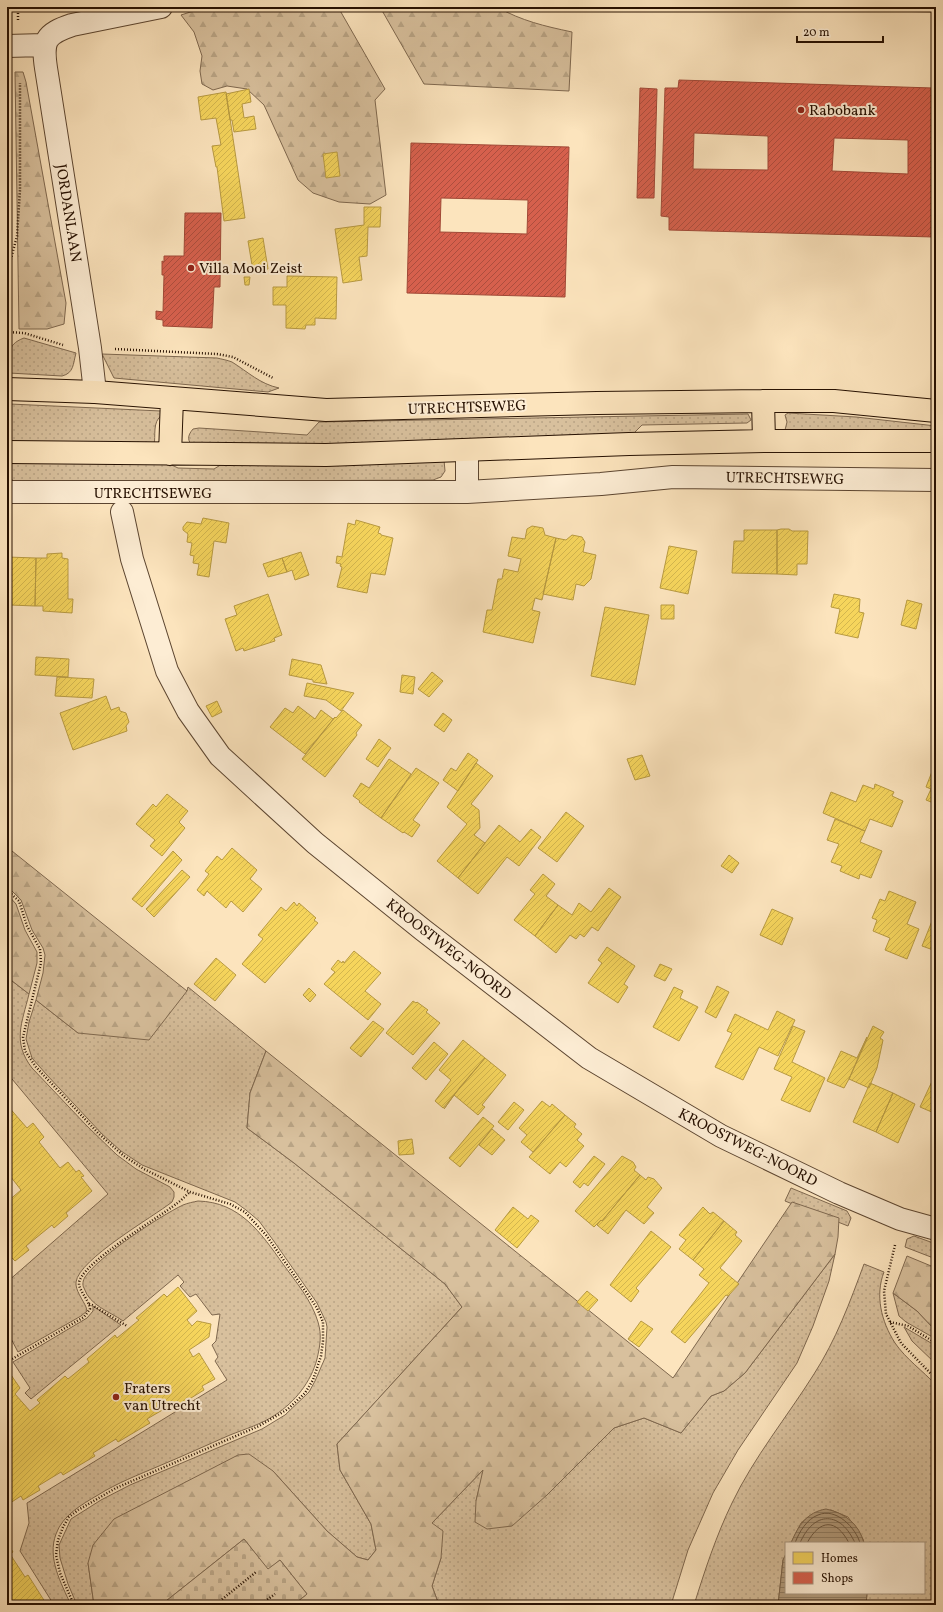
<svg xmlns="http://www.w3.org/2000/svg" width="943" height="1612" font-family="Vollkorn,serif">
<style>
.grass{fill:url(#grass-dots);stroke:#7f684f}
.forest{fill:url(#forest-firs);stroke:#7f684f}
.cemetery{fill:url(#cemetery-stones);stroke:#7f684f}
.water{fill:url(#water-rules);stroke:#7b644b}
.homes{fill:url(#homes-hatch);stroke:#b89a41}
.shops{fill:url(#shops-hatch);stroke:#a14836;fill-rule:evenodd}
.lines{fill:none;stroke-linecap:round;stroke-linejoin:round}
.shore{stroke:#6c563f;stroke-width:1}
.minor-casing{stroke:#5c4530;stroke-width:24}
.major-casing{stroke:#261001;stroke-width:24}
.path{stroke:#261001;stroke-width:2.5;stroke-dasharray:1 2;stroke-linecap:butt}
.minor{stroke:#fdedd4;stroke-width:22}
.major{stroke:#fce4bd;stroke-width:22}
.poi-dot{fill:#8f2418;stroke:#fdedd4;stroke-width:1.5}
.labels{text-anchor:middle;stroke-width:4;stroke-linejoin:round;paint-order:stroke}
.poi-label{font-size:15px;fill:#261001;stroke:#fdedd4;text-anchor:start}
.street-label{font-size:15px;fill:#261001;stroke:#fdedd4}
</style>
<defs>
<pattern id="grass-dots" width="8" height="8" patternUnits="userSpaceOnUse"><rect width="8" height="8" fill="#d8c09d"/><path d="M2 2h.1M6 6h.1" fill="none" stroke="#b9a485" stroke-width="1.8" stroke-linecap="round"/></pattern>
<pattern id="forest-firs" width="22" height="20" patternUnits="userSpaceOnUse"><rect width="22" height="20" fill="#d8c09d"/><path d="M5 1l3.5 6h-7zM16 11l3.5 6h-7z" fill="#b9a485"/></pattern>
<pattern id="cemetery-stones" width="16" height="16" patternUnits="userSpaceOnUse"><rect width="16" height="16" fill="#d8c09d"/><path d="M2 7V4a2 2 0 0 1 4 0v3zM10 15v-3a2 2 0 0 1 4 0v3z" fill="#b9a485"/></pattern>
<pattern id="water-rules" width="6" height="5" patternUnits="userSpaceOnUse"><rect width="6" height="5" fill="#b39c7d"/><path d="M0 2.5h6" fill="none" stroke="#917e64"/></pattern>
<pattern id="homes-hatch" width="6" height="6" patternUnits="userSpaceOnUse"><rect width="6" height="6" fill="#f6d55c"/><path d="M-1 1l2-2M0 6l6-6M5 7l2-2" fill="none" stroke="#d3b64e"/></pattern>
<pattern id="shops-hatch" width="6" height="6" patternUnits="userSpaceOnUse"><rect width="6" height="6" fill="#d6604d"/><path d="M-1 1l2-2M0 6l6-6M5 7l2-2" fill="none" stroke="#ad4e3e"/></pattern>
</defs>
<rect width="100%" height="100%" fill="#fce4bd"/>
<filter id="stains"><feTurbulence type="fractalNoise" baseFrequency=".005" numOctaves="4"/><feColorMatrix values="0 0 0 0 .2 0 0 0 0 .09 0 0 0 0 .02 0 0 0 .5 -.17"/></filter>
<radialGradient id="worn" r=".72"><stop offset=".6" stop-color="#630" stop-opacity="0"/><stop offset="1" stop-color="#630" stop-opacity=".3"/></radialGradient>
<path class="grass" d="M24,338L76,353C73,364 74,373 62,376L9,373C10,356 5,345 24,338Z
M102,354L217,358C221,359 227,360 232,362C248,372 260,384 279,388L268,392L114,378Z
M10,404L161,411L162,415C152,422 156,435 154,446L9,445Z
M788,413L856,417L936,426V434L785,430L787,422L785,415Z
M748,414L751,420L747,423L642,425L629,438L194,447C187,441 187,436 193,429L199,428L307,435L319,422Z
M159,459L178,468L214,469L230,459L444,460L445,471L441,477L433,480L18,482L12,480L9,476V461Z
M7,977L29,994C22,1023 12,1042 32,1068L87,1126L117,1155L136,1169L170,1187L174,1192V1197L172,1202C153,1217 79,1259 76,1282C75,1290 83,1300 86,1307L87,1311L81,1316L18,1352L7,1331V1282L108,1194L7,1073Z
M188,987L266,1051L250,1093L247,1128L294,1163L445,1284L462,1307L337,1444L340,1470L371,1524L376,1550L368,1560L357,1557L327,1531L273,1471L88,1563L94,1605H77L68,1584L60,1558L59,1545L71,1519L101,1500L130,1485L262,1429L285,1415L309,1392L315,1381L325,1358L327,1327L326,1322L317,1303L273,1240L259,1221L246,1210L235,1202L142,1165L121,1151L102,1134L46,1074L32,1058L26,1039L29,1022L36,1000L78,1033L187,991Z
M791,1188L847,1211L851,1218L848,1226L785,1201Z
M198,1201C240,1202 261,1233 283,1264C296,1282 312,1301 318,1322C322,1335 320,1346 317,1359C311,1382 295,1402 275,1415C262,1424 245,1429 230,1435C207,1445 183,1456 159,1466C138,1475 117,1483 98,1495C81,1505 63,1515 56,1534C47,1558 61,1583 71,1605H54L20,1551L29,1523L27,1503L227,1380L215,1361L218,1357L212,1345L216,1341L220,1314L212,1315L196,1294L190,1297L180,1286L184,1282L178,1275L123,1321C109,1311 90,1306 84,1288C82,1285 83,1280 85,1277C99,1256 160,1216 183,1205C188,1203 193,1202 198,1201Z
M914,1236L936,1244V1259L905,1247L907,1239Z
M835,1254L829,1281L813,1326L797,1363L738,1450L713,1493L688,1550L671,1605H439L432,1586L441,1558L432,1523L484,1469L476,1501L547,1495L614,1428L644,1418L681,1433L711,1396L724,1391L745,1373Z
M864,1264L884,1272C875,1295 881,1321 895,1343C906,1359 923,1371 936,1385V1605H866L867,1593H924V1543H864L863,1539L848,1517L831,1510L808,1517L801,1523L791,1543H786V1554L783,1560L778,1605H694C705,1570 716,1536 732,1503C754,1457 787,1417 814,1374C836,1340 850,1302 864,1264Z
M893,1293L917,1311L936,1331V1339L906,1322L899,1316Z
M93,1306L121,1325L31,1399L25,1393L30,1388L13,1362L87,1318L93,1311Z
M904,1327L936,1346V1364L912,1341Z"/>
<path class="forest" d="M206,7H338L385,89L375,100L386,195L370,204L339,202L313,193L298,180L264,105L247,89L227,86L213,90L202,84L200,71L202,56L194,32L181,15Z
M380,7H497C522,21 544,26 572,32L569,91L424,84Z
M793,7H936V12L791,9Z
M15,72H23L26,82L66,303L64,324L47,329H19Z
M7,847L187,991L149,1040L78,1033L36,1000L43,973L45,955L43,948L32,930L21,900L7,886Z
M7,894L16,904L25,930L37,952V963L29,994L7,977Z
M266,1051L673,1378L792,1202L839,1218L838,1237L835,1254L745,1373L724,1391L711,1396L681,1433L644,1418L614,1428L547,1495L512,1526L487,1529L475,1522L476,1501L483,1470L432,1523L443,1531L441,1558L432,1586L439,1605H299L297,1602L307,1594L280,1560L268,1570L244,1539L161,1605H94L88,1563L93,1545L114,1519L238,1455L249,1454L273,1471L327,1531L357,1557L368,1560L376,1550L371,1524L340,1470L337,1444L462,1307L445,1284L294,1163L247,1128L250,1093Z
M907,1256L936,1268V1331L917,1311L893,1293Z"/>
<path class="cemetery" d="M244,1539L268,1569L280,1560L307,1594L297,1602L299,1605H161Z"/>
<path class="water" d="M826,1509C845,1513 859,1524 864,1543H791C798,1526 807,1512 826,1509Z
M786,1554V1593H867L866,1605H778L783,1560Z"/>
<path class="homes" d="M249,89L251,102L242,104L244,118L254,116L256,129L234,132L232,120H230L226,94Z
M226,92L245,218L224,221L217,167H216L212,146L221,145L216,118L201,120L198,97Z
M337,152L340,176L326,178L323,154Z
M364,207H381L380,227H368L367,256L359,257L362,280L343,283L335,229L364,225Z
M263,238L268,269L253,271L248,241Z
M287,276L337,277L336,319L315,318V325H306L305,329L286,328V305H273V287H287Z
M244,277H250L249,285H245Z
M203,518L229,523L226,543L214,541L209,577L197,575L199,564L193,563L194,556L190,555L192,543L187,542L188,534L183,530V527L187,522L201,524Z
M356,520L380,527L378,533L381,534V535L393,538L385,575L371,573L367,593L337,587L342,567L340,566L341,564L336,563L337,556L342,557L348,523L355,525Z
M532,526L543,528L545,535L556,538L542,600L535,598L532,610L540,612L533,643L483,632L487,610H492L498,579H502L504,569L518,572L521,559L508,556L512,537L525,539L527,529Z
M781,529H789L792,531H808L807,564H797V575L777,574V530Z
M744,530H777V574L732,573L734,541H744Z
M572,535L582,537L585,542L583,552L596,555L591,579L584,586L576,584L573,600L543,594L556,538L566,540Z
M669,546L697,551L688,594L660,588Z
M301,552L309,575L295,580L292,570L287,572L282,558Z
M62,553V558L68,559V599H73L72,613L43,611V606H35L36,558H47V554Z
M7,557L36,558L35,606L10,605V617H7Z
M282,558L287,572L268,577L263,564Z
M268,594L282,635L274,638L275,641L244,651L243,648L236,651L225,619L237,615L234,606Z
M834,594L860,599L859,612L864,613L858,638L835,633L840,609L831,607Z
M907,600L922,604L916,629L901,625Z
M661,605H674V619H661Z
M605,607L649,615L635,685L591,676Z
M36,657L69,659L68,677L35,675Z
M292,659L321,665L327,684L313,682V680L289,675Z
M432,672L443,681L429,697L418,689Z
M402,675L415,677L413,694L400,692Z
M57,677L94,679L92,698L55,696Z
M307,683L354,693L341,711L326,700L304,696Z
M106,696L111,710L119,707L120,711L126,713L129,722L126,726L127,731L73,750L60,713Z
M217,701L222,712L212,717L206,706Z
M298,706L315,719L321,710L333,719L335,717L305,754L270,727L285,708L293,713Z
M343,710L362,725L356,733L357,735L325,777L302,759L335,717L336,718Z
M443,713L452,720L444,732L434,725Z
M379,739L391,748L378,767L366,759Z
M468,753L478,760L458,791L443,780L451,768L456,771Z
M642,755L650,776L635,780L627,759Z
M389,759L411,774L381,818L359,802L360,801L353,796L361,783L369,788Z
M476,763L493,776L471,804L479,810L480,828L474,835L485,843L458,878L437,861L467,824L447,807Z
M416,768L439,783L413,820L420,825L412,837L404,832L403,833L381,818Z
M933,769L936,770V804L926,800L931,789L926,787Z
M875,784L894,792L892,796L903,801L892,827L870,819L865,831L823,813L831,792L856,802L863,785L874,789Z
M167,794L188,811L179,822L185,828L162,856L150,846L155,840L136,824L153,804L156,807Z
M566,812L584,826L557,862L538,848Z
M835,819L865,831L860,842L882,851L871,878L860,874L859,879L840,871L842,866L831,862L839,844L827,840Z
M499,825L520,842L531,829L541,837L519,866L507,857L478,894L458,878Z
M232,848L257,870L250,879L262,889L243,912L231,901L226,908L207,891L204,896L197,890L209,874L205,871L217,856L222,860Z
M173,851L182,860L142,907L132,899Z
M729,855L739,863L732,873L721,866Z
M182,870L190,877L154,917L146,909Z
M543,874L555,884L546,896L558,905L535,936L514,920L535,894L530,890Z
M609,888L621,897L598,931L592,927L584,937L580,934L576,939L570,935L556,953L535,936L558,905L572,915L579,903L591,912Z
M889,891L916,902L907,924L919,929L907,959L885,950L890,938L873,931L877,920L872,918L880,899L885,901Z
M294,902L297,906L299,903L316,918L314,920L318,923L265,983L242,964L263,939L258,935L281,907L286,911Z
M772,909L793,918L782,945L760,935Z
M934,916L936,917V951L922,946Z
M607,947L635,966L624,984L628,987L618,1003L588,983L602,963L598,960Z
M354,951L381,973L365,991L381,1004L368,1020L324,984L335,972L331,969L338,960L342,963L343,961L344,963Z
M216,958L236,975L215,1001L194,984Z
M660,964L672,969L665,981L654,976Z
M717,986L729,992L716,1018L705,1012Z
M674,987L683,991L680,998L698,1007L679,1041L653,1027Z
M309,988L316,995L310,1002L303,995Z
M413,1001L416,1003L417,1002L428,1010L426,1012L440,1023L413,1055L386,1033Z
M777,1011L795,1020L778,1056L759,1047L743,1080L715,1067L732,1033L727,1031L735,1014L768,1030Z
M373,1021L384,1029L361,1057L350,1048Z
M793,1026L805,1031L792,1062L825,1078L810,1112L781,1100L792,1077L774,1069Z
M873,1026L884,1032L880,1038L883,1040L877,1068L869,1088L849,1079Z
M867,1037L849,1079L844,1088L827,1081L841,1051L857,1058Z
M463,1040L485,1058L443,1108L435,1101L451,1080L439,1070Z
M434,1042L448,1054L426,1080L412,1068Z
M485,1058L506,1075L482,1105L485,1107L478,1115L454,1095L444,1109L460,1087Z
M934,1077L936,1078V1110L934,1113L920,1107Z
M870,1083L893,1093L876,1132L853,1122Z
M7,1093L12,1098L7,1102Z
M893,1093L915,1104L898,1143L876,1132Z
M542,1101L550,1107L552,1104L565,1115L533,1152L521,1142L527,1135L519,1128Z
M514,1102L524,1110L508,1130L498,1122Z
M7,1105L27,1128L33,1123L44,1137L39,1142L60,1168L68,1162L76,1172L79,1170L84,1176L81,1177L92,1191L66,1213L68,1216L54,1228L52,1225L26,1246L29,1250L15,1261L12,1258L7,1262V1202L21,1190L7,1172Z
M565,1115L576,1124L574,1127L582,1134L577,1140L584,1146L566,1167L560,1162L550,1174L529,1157Z
M483,1117L494,1126L460,1167L449,1158Z
M492,1129L505,1140L492,1155L479,1145Z
M412,1139L414,1154L399,1155L398,1141Z
M594,1156L605,1164L588,1186L584,1183L580,1188L573,1182Z
M622,1156L633,1162L636,1167L634,1170L640,1175L602,1221L601,1220L594,1227L575,1211Z
M640,1175L646,1180L648,1177L654,1179L661,1187L662,1188L647,1207L654,1213L644,1224L626,1210L608,1234L597,1225L601,1220L602,1221Z
M513,1207L528,1219L531,1215L539,1221L517,1248L495,1230Z
M703,1207L710,1214L713,1212L724,1221L693,1260L679,1249L686,1240L679,1235Z
M724,1221L737,1232L735,1235L742,1241L720,1268L739,1284L728,1296L726,1295L685,1343L671,1332L709,1283L699,1275L704,1269L693,1260Z
M651,1231L671,1247L636,1288L639,1291L631,1302L610,1285Z
M178,1287L197,1311L187,1320L192,1326L197,1321L211,1324L209,1337L189,1350L193,1357L199,1353L215,1379L202,1386L204,1390L173,1409L171,1405L147,1419L150,1423L118,1442L116,1439L93,1453L95,1456L63,1475L61,1472L38,1486L40,1490L23,1500L21,1496L7,1505V1369L20,1388L15,1394L30,1411L40,1403L37,1400L65,1376L68,1379L89,1362L87,1359L115,1335L117,1338L139,1320L136,1318L164,1294L167,1297Z
M587,1291L598,1300L588,1311L577,1302Z
M641,1321L653,1329L639,1347L628,1339Z
M7,1542L13,1552L10,1554L25,1577L28,1575L47,1605H7Z"/>
<path class="shops" d="M679,80L933,88L932,96H936V224H934V237L669,230V217L661,216L665,88H678ZM694,133L768,136V170L693,169ZM834,138L908,140V174L832,171Z
M640,88L657,89L654,198H637Z
M411,143L569,147L565,297L407,293ZM441,198L528,200L527,234L440,232Z
M185,213H221L220,287H214L212,328L163,326V320L156,319V311L163,312L164,275H162V261L164,262V256H184Z"/>
<g class="lines">
<path class="shore" d="M795,1543C799,1532 807,1519 818,1515C836,1507 856,1528 860,1543
M800,1543C814,1510 841,1511 855,1543
M807,1543C820,1519 836,1518 849,1543"/>
<defs>
<path id="minor" d="M7,46L44,45
M95,392L90,348L46,68C42,41 45,34 72,25L161,7
M7,492H467L601,484L673,477L936,480
M467,492V450
M122,512L132,559L167,671L188,711L220,756L315,843L423,930L589,1058L721,1136L839,1193L900,1219L936,1229"/>
<path id="major" d="M7,389L95,392L326,410L597,403L763,401H834L936,411
M763,401L764,441
M7,452L326,455L629,444L764,441H936
M170,454L172,398"/>
</defs>
<use href="#minor" class="minor-casing"/>
<use href="#major" class="major-casing"/>
<path class="path" d="M18,7V20
M7,274L17,236L20,190V83
M7,332L24,333L63,345
M115,349L217,354L233,357L273,378
M7,890L19,901L27,926L40,949L41,963L23,1037L25,1051L36,1067L99,1134L124,1156L144,1169L190,1192L230,1204L245,1212L266,1235L304,1289L317,1308L323,1322V1341L321,1356L313,1380L305,1393L288,1409L259,1426L116,1488L78,1510L69,1517L63,1527L58,1540L56,1555L60,1573L74,1605
M895,1245L884,1291L886,1314L901,1343L936,1379
M89,1304L92,1305L127,1326
M890,1322L908,1326L936,1343
M7,1362L84,1317L90,1309C89,1300 80,1292 79,1284C78,1265 160,1217 176,1204C181,1201 185,1196 190,1192
M203,1603L205,1605
M215,1605L256,1572
M260,1605L275,1594"/>
<use href="#minor" class="minor"/>
<use href="#major" class="major"/>
</g>
<g class="poi-dot">
<circle cx="801" cy="110" r="4"/>
<circle cx="191" cy="268" r="4"/>
<circle cx="116" cy="1397" r="4"/>
</g>
<g class="labels">
<g class="poi-label">
<text x="809" y="115">Rabobank</text>
<text x="199" y="273">Villa Mooi Zeist</text>
<text x="124" y="1393">Fraters<tspan x="124" dy="17">van Utrecht</tspan></text>
</g>
<g class="street-label">
<text transform="translate(69 213) rotate(81)" y="5">JORDANLAAN</text>
<text transform="translate(467 407) rotate(-2)" y="5">UTRECHTSEWEG</text>
<text transform="translate(785 478) rotate(1)" y="5">UTRECHTSEWEG</text>
<text x="153" y="498">UTRECHTSEWEG</text>
<text transform="translate(449 949) rotate(38)" y="5">KROOSTWEG-NOORD</text>
<text transform="translate(748 1147) rotate(27)" y="5">KROOSTWEG-NOORD</text>
</g>
</g>
<rect width="943" height="1612" fill="none" stroke="#fce4bd" stroke-width="24"/>
<rect x="8" y="8" width="927" height="1596" fill="none" stroke="#261001" stroke-width="2"/>
<rect x="12" y="12" width="919" height="1588" fill="none" stroke="#261001"/>
<rect x="785" y="1542" width="140" height="52" fill="#fdedd4" stroke="#a79580"/>
<rect x="793" y="1552" width="20" height="12" fill="#f6d55c" stroke="#a79580"/>
<text x="821" y="1562" font-size="12" fill="#261001">Homes</text>
<rect x="793" y="1572" width="20" height="12" fill="#d6604d" stroke="#a79580"/>
<text x="821" y="1582" font-size="12" fill="#261001">Shops</text>
<path d="M797 36v6h86v-6" fill="none" stroke="#261001" stroke-width="2"/>
<text x="803" y="36" font-size="12" fill="#261001" stroke="#fdedd4" stroke-width="3" paint-order="stroke">20 m</text>
<rect width="100%" height="100%" filter="url(#stains)"/>
<rect width="100%" height="100%" fill="url(#worn)"/>
</svg>
